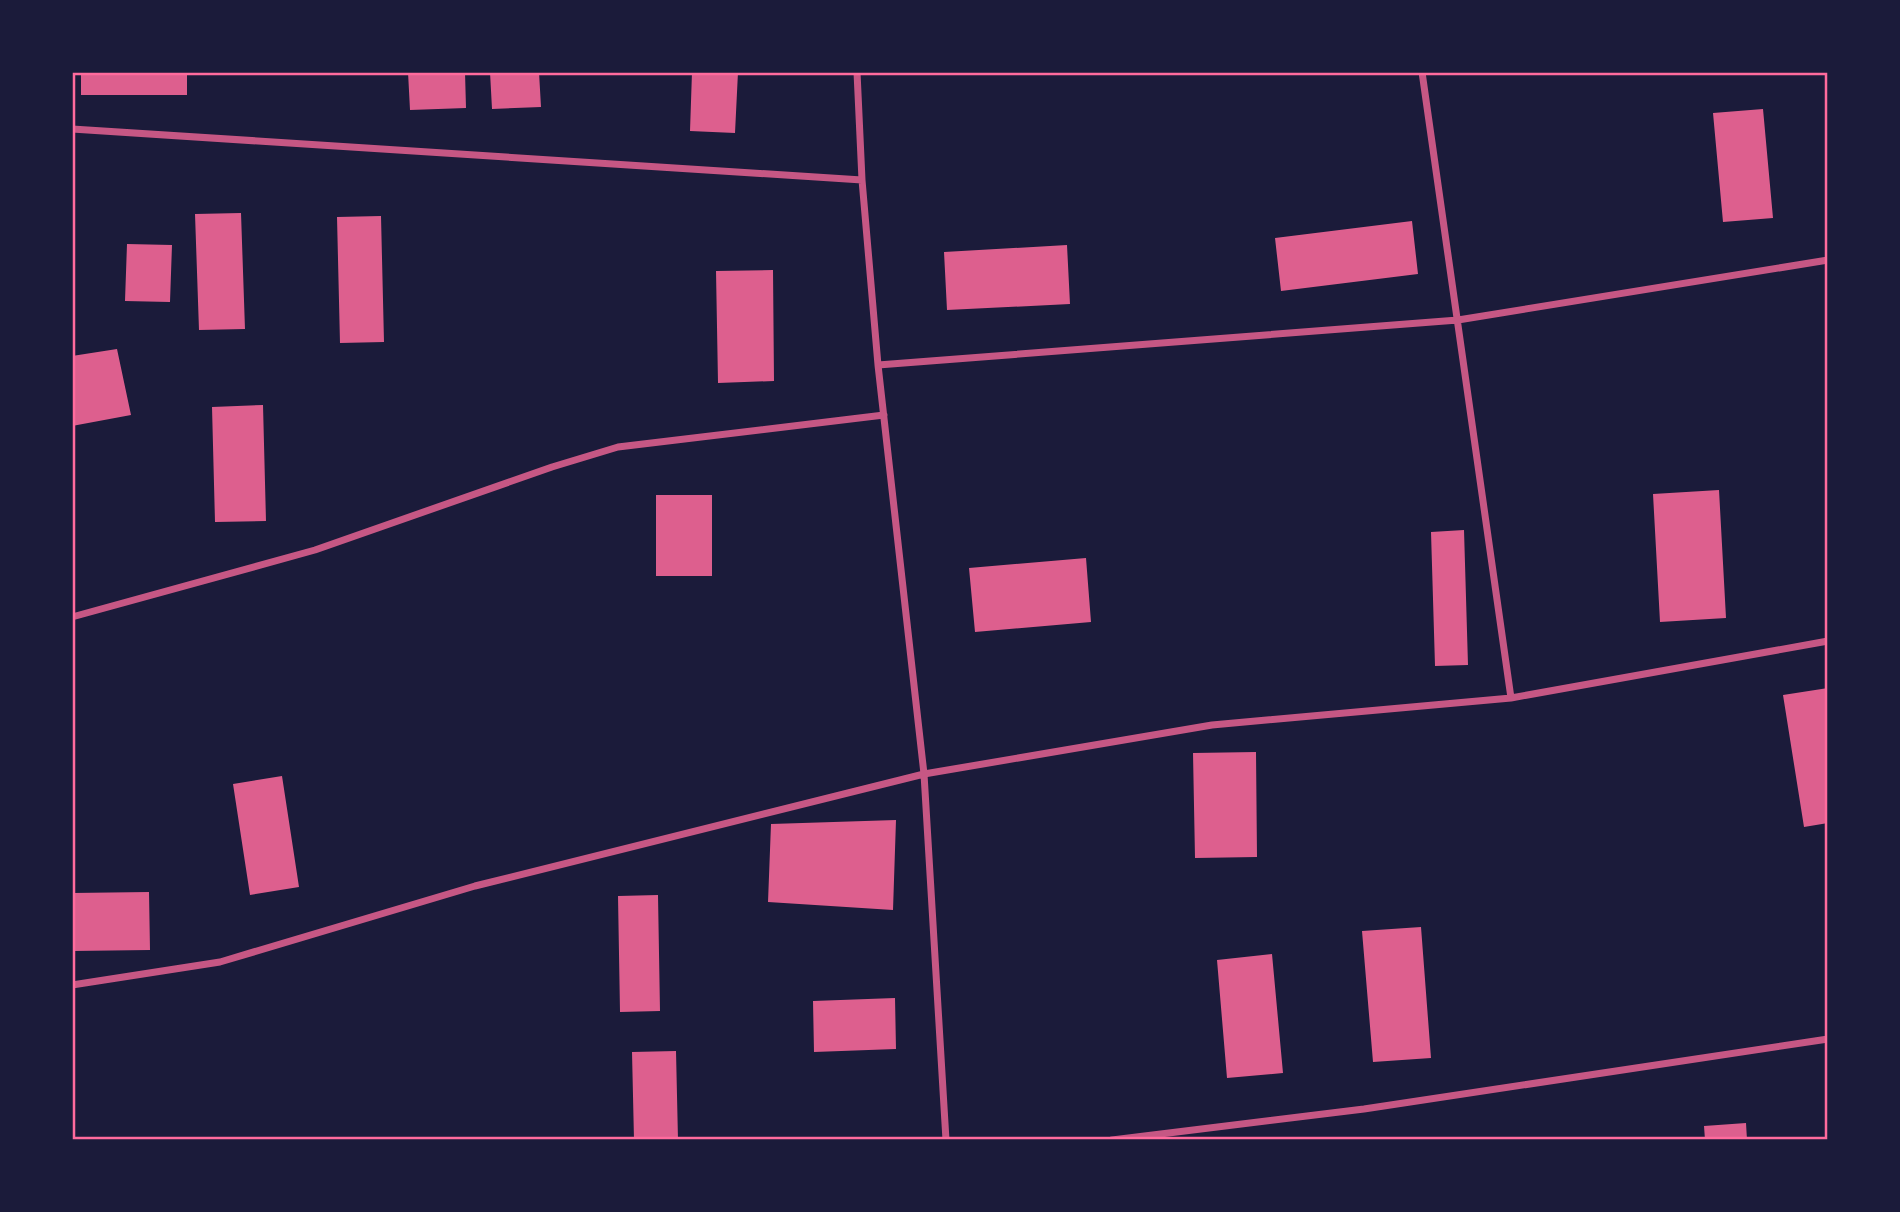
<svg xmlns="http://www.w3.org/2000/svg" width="1900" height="1212" font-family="'Open Sans',sans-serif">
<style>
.building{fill:#dd5f8e}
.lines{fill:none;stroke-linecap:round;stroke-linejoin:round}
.minor{stroke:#c65784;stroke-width:7}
.neatline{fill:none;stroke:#ff6b9d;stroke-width:2.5}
</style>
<rect width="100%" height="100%" fill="#1b1b3a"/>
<path class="building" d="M81,72H187V95H81Z
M408,72H465L466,108L410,110Z
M490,72H539L541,107L492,109Z
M692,72H738L735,133L690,131Z
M1763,109L1773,218L1723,222L1713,113Z
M241,213L245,329L199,330L195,214Z
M381,216L384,342L340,343L337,217Z
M1412,221L1418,274L1281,291L1275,238Z
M127,244L172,245L170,302L125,301Z
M1067,245L1070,304L947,310L944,252Z
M773,270L774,381L718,383L716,271Z
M117,349L131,415L72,426V356Z
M263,405L266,521L215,522L212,407Z
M1719,490L1726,618L1660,622L1653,494Z
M656,495H712V576H656Z
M1464,530L1468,665L1435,666L1431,532Z
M1086,558L1091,622L975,632L969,568Z
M1828,688V823L1804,827L1783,695Z
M1256,752L1257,857L1195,858L1193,753Z
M282,776L299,887L250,895L233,784Z
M896,820L893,910L768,902L771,824Z
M149,892L150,950L72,951V893Z
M658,895L660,1011L620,1012L618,896Z
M1421,927L1431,1058L1373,1062L1362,931Z
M1272,954L1283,1073L1227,1078L1217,960Z
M895,998L896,1049L814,1052L813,1001Z
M676,1051L678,1140H634L632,1052Z
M1746,1123L1747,1140H1705L1704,1126Z"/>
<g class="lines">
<path class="minor" d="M857,72L862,180L878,365L924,774L946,1140
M1422,72L1511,698
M72,129L862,180
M878,365L1458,320L1828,260
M72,617L315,550L552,467L618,447L884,415
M72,985L220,962L475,886L924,774L1212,725L1511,698L1828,641
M1112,1140L1364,1109L1828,1039"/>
</g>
<rect width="1900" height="1212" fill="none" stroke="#1b1b3a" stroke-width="147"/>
<rect x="74" y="74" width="1752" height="1064" class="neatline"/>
</svg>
